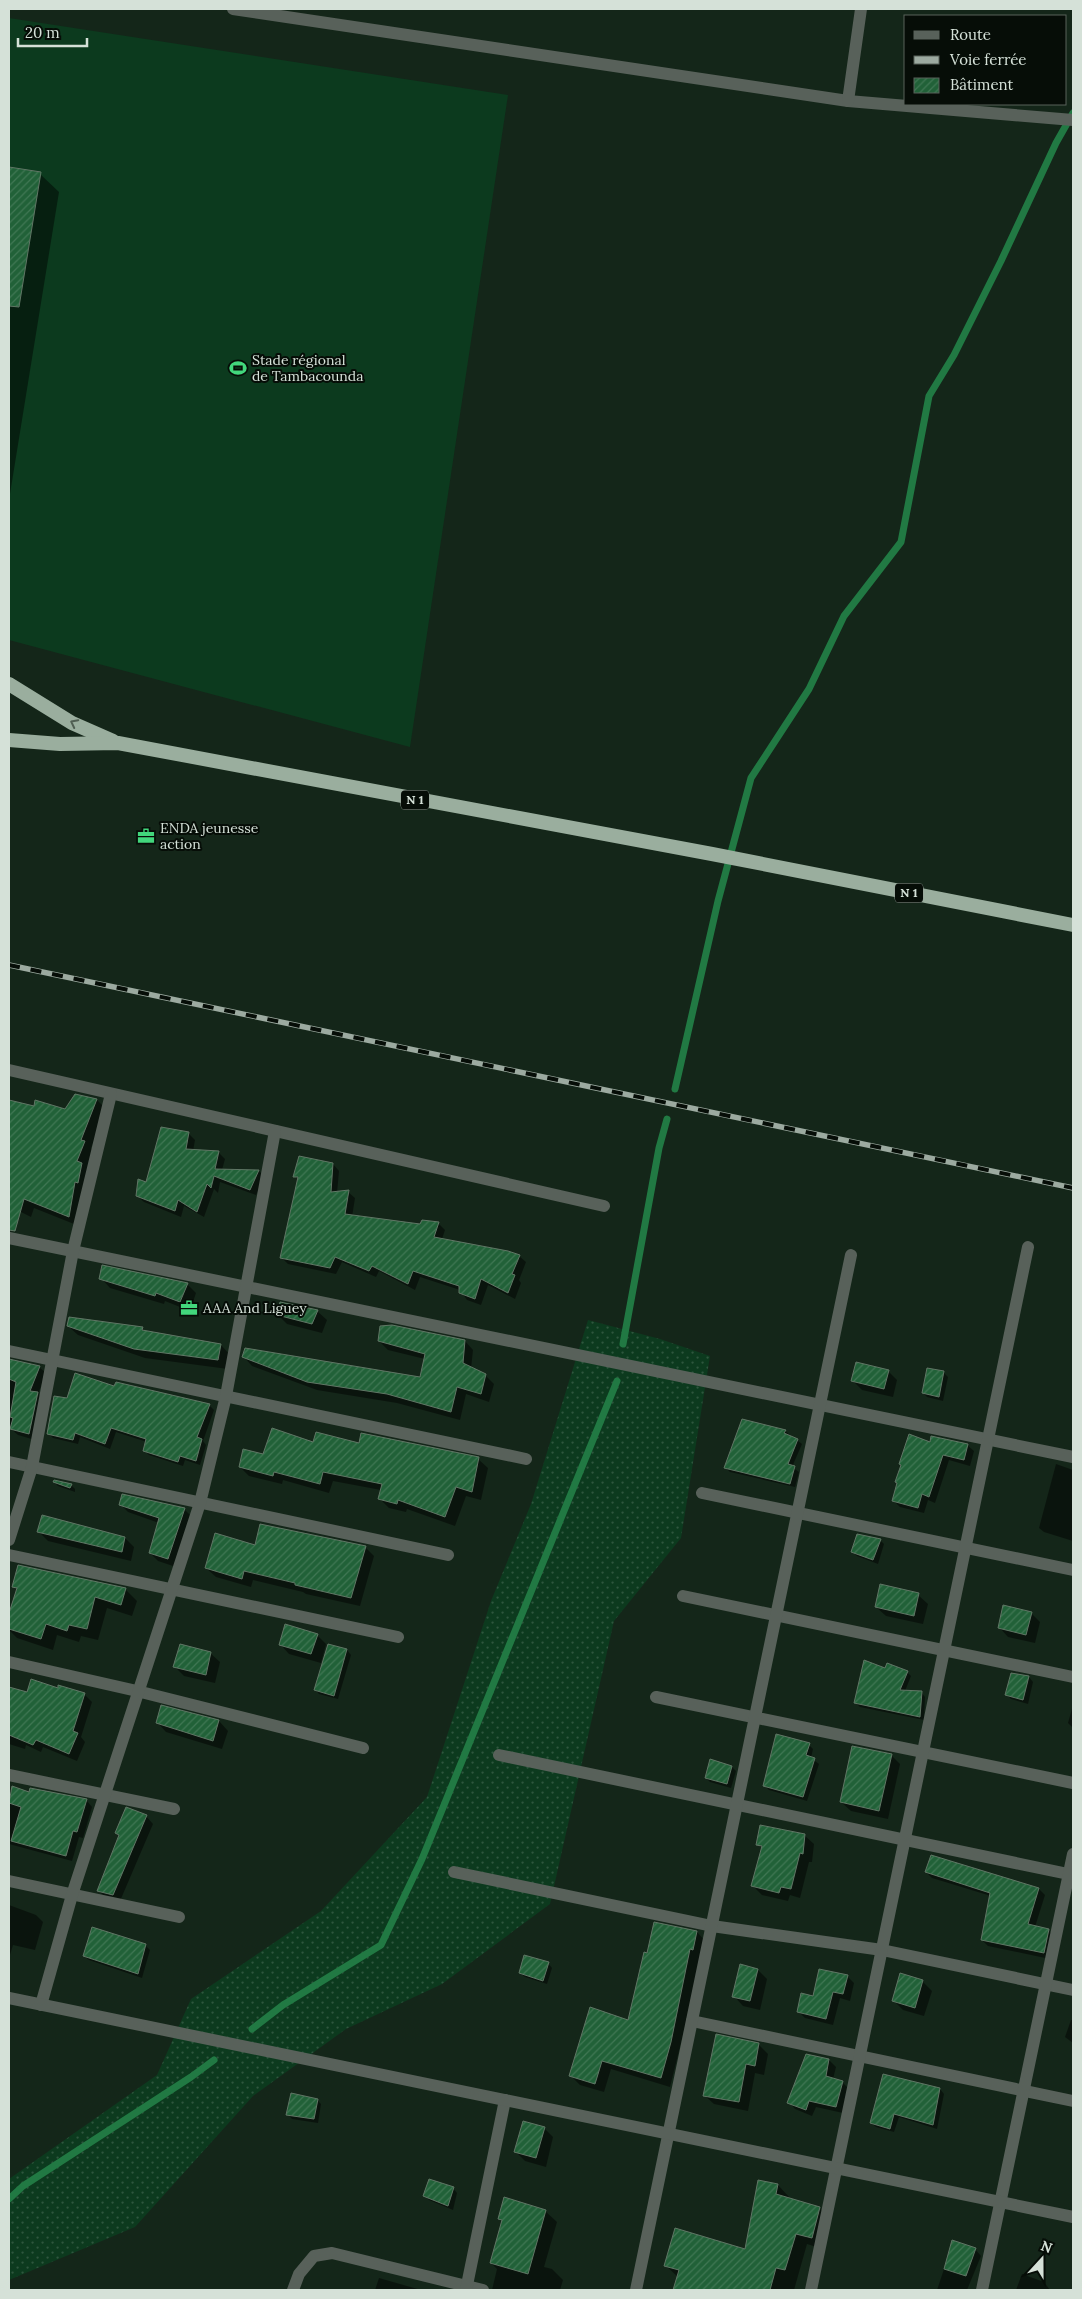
<svg xmlns="http://www.w3.org/2000/svg" width="1082" height="2299" viewBox="0 0 1082 2299" font-family="Lora,serif">
	<style>
		.grass { fill: url(#grass-dots) }
		.pitch { fill: #0c3a1e }
		.shadow { fill: #0007 }
		.lines { fill: none; stroke-linecap: round; stroke-linejoin: round }
		.stream { stroke: #217943; stroke-width: 7 }
		.building { fill: url(#building-hatch); stroke: #607665 }
		.minor { stroke: #58615a; stroke-width: 12 }
		.tertiary { stroke: #58615a; stroke-width: 12 }
		.trunk { stroke: #9aae9e; stroke-width: 14 }
		.rail-casing { stroke: #9caaa0; stroke-width: 5.5 }
		.rail { stroke: #060d07; stroke-width: 4; stroke-dasharray: 11; stroke-linecap: butt }
		.oneway { stroke: #505e52 }
		.labels { text-anchor: middle; stroke-width: 4; stroke-linejoin: round; paint-order: stroke }
		.shield { fill: #060d07; stroke: #97a199; stroke-width: 1 }
		.shield-label { font-size: 12px; font-weight: bold; fill: #d5e1d8 }
		.poi-label { font-size: 14px; fill: #d5e1d8; stroke: #060d07; text-anchor: start }
	</style>
	<defs>
		<pattern id="grass-dots" width="8" height="8" patternUnits="userSpaceOnUse" patternTransform="scale(1.25)"><rect width="8" height="8" fill="#0c3a1e"/><path d="M2 2h.1M6 6h.1" fill="none" stroke="#2e563e" stroke-width="1.8" stroke-linecap="round"/></pattern>
		<pattern id="building-hatch" width="6" height="6" patternUnits="userSpaceOnUse" patternTransform="scale(1.25)"><rect width="6" height="6" fill="#216138"/><path d="M-1 1l2-2M0 6l6-6M5 7l2-2" fill="none" stroke="#407754"/></pattern>
	</defs>
	<rect width="100%" height="100%" fill="#142619"/>
	<polygon class="grass" points="588,1320 660,1339 710,1356 681,1538 614,1621 550,1904 442,1984 346,2029 253,2096 135,2227 9,2280 9,2179 157,2075 191,1999 321,1911 427,1797 491,1601 531,1504"/>
	<polygon class="pitch" points="9,18 508,95 410,747 9,640"/>
	<g class="shadow">
		<polygon points="9,168 40,174 59,192 9,500"/>
		<polygon points="76,1095 97,1100 106,1109 91,1148 94,1152 79,1226 34,1208 31,1217 9,1206 9,1101 35,1107 66,1111"/>
		<polygon points="188,1133 195,1140 193,1151 218,1152 225,1159 222,1170 259,1171 265,1177 256,1195 220,1182 218,1193 214,1189 204,1217 184,1206 181,1217 144,1202 137,1196"/>
		<polygon points="333,1164 339,1171 337,1193 348,1192 355,1198 352,1217 421,1226 423,1222 439,1224 445,1230 442,1239 519,1256 526,1262 519,1280 521,1283 515,1299 488,1285 481,1305 467,1300 460,1290 420,1277 415,1290 379,1271 376,1277 342,1262 336,1274 288,1264 282,1258 299,1180 295,1176"/>
		<polygon points="101,1278 187,1284 196,1293 190,1311 165,1301 164,1304 110,1288"/>
		<polygon points="317,1311 327,1320 322,1333 287,1324 278,1315"/>
		<polygon points="68,1326 142,1328 146,1332 221,1345 230,1355 228,1369 145,1358 78,1335"/>
		<polygon points="379,1341 465,1341 473,1350 471,1369 485,1375 494,1384 489,1402 466,1394 460,1420 397,1403 317,1390 252,1366 244,1357 421,1379 425,1359 388,1350"/>
		<polygon points="9,1361 39,1367 46,1373 38,1394 44,1400 35,1440 18,1435 9,1427"/>
		<polygon points="888,1371 897,1380 893,1397 862,1390 853,1381"/>
		<polygon points="943,1372 948,1377 943,1401 927,1397 923,1393"/>
		<polygon points="115,1387 209,1405 214,1410 203,1441 206,1445 200,1465 185,1460 183,1466 149,1455 144,1450 147,1442 116,1432 110,1449 80,1437 78,1444 53,1438 48,1433 68,1400"/>
		<polygon points="785,1431 802,1444 792,1467 799,1472 795,1487 730,1472 725,1467"/>
		<polygon points="314,1443 360,1445 478,1459 488,1468 481,1500 466,1496 455,1526 407,1509 406,1512 389,1508 379,1498 381,1490 333,1481 329,1493 283,1480 282,1484 249,1476 240,1467 264,1455"/>
		<polygon points="931,1444 967,1445 974,1451 970,1466 949,1460 935,1503 928,1500 924,1513 900,1507 894,1501"/>
		<polygon points="1056,1464 1073,1470 1073,1541 1044,1532 1039,1528"/>
		<polygon points="54,1482 71,1485 75,1489 75,1492 58,1486"/>
		<polygon points="120,1504 184,1509 192,1517 176,1567 158,1561 150,1553 159,1523 128,1512"/>
		<polygon points="39,1532 125,1538 134,1547 131,1561 48,1541"/>
		<polygon points="880,1540 884,1544 878,1564 857,1556 852,1552"/>
		<polygon points="256,1546 365,1547 374,1556 360,1606 306,1594 303,1592 253,1580 251,1587 216,1577 206,1568"/>
		<polygon points="14,1586 125,1589 137,1601 132,1616 107,1608 98,1640 81,1636 79,1642 57,1635 53,1650 17,1638 9,1630 9,1617 17,1590"/>
		<polygon points="918,1595 928,1604 923,1624 886,1616 876,1607"/>
		<polygon points="1031,1613 1040,1622 1035,1643 1008,1637 999,1627"/>
		<polygon points="317,1635 326,1644 321,1663 289,1654 280,1644"/>
		<polygon points="347,1650 351,1655 338,1699 319,1694 315,1689"/>
		<polygon points="210,1653 220,1662 215,1683 184,1676 174,1666"/>
		<polygon points="886,1669 907,1672 911,1676 905,1691 921,1692 925,1697 924,1720 860,1707 856,1703"/>
		<polygon points="1012,1674 1029,1677 1033,1682 1028,1704 1011,1699 1007,1695"/>
		<polygon points="9,1688 28,1694 84,1694 92,1702 81,1737 85,1742 77,1761 43,1747 41,1752 26,1745 25,1749 9,1744"/>
		<polygon points="1073,1705 1073,1728 1068,1723"/>
		<polygon points="219,1721 228,1731 222,1749 166,1732 157,1722"/>
		<polygon points="809,1745 813,1749 811,1758 819,1764 807,1801 769,1790 764,1785"/>
		<polygon points="891,1755 900,1764 888,1819 851,1811 841,1802"/>
		<polygon points="732,1767 736,1771 731,1788 710,1782 706,1778"/>
		<polygon points="9,1791 86,1800 92,1807 83,1838 79,1837 72,1861 9,1844"/>
		<polygon points="146,1816 153,1824 120,1901 106,1898 99,1891 120,1837 116,1833"/>
		<polygon points="804,1835 814,1844 812,1862 809,1862 800,1898 790,1895 788,1901 762,1895 753,1886 763,1849 758,1844"/>
		<polygon points="926,1872 1039,1889 1045,1895 1035,1927 1048,1930 1054,1936 1050,1959 988,1946 982,1940 991,1896 932,1878"/>
		<polygon points="9,1905 36,1915 43,1922 35,1950 13,1945 9,1958"/>
		<polygon points="655,1924 697,1932 706,1942 670,2087 611,2069 604,2092 580,2085 571,2076 629,2021"/>
		<polygon points="145,1945 150,1950 142,1978 89,1960 84,1956"/>
		<polygon points="548,1963 552,1968 547,1984 525,1977 520,1973"/>
		<polygon points="741,1966 758,1970 767,1979 760,2010 743,2006 734,1996"/>
		<polygon points="847,1976 854,1983 850,2001 840,1998 833,2025 805,2018 798,2011"/>
		<polygon points="922,1981 932,1991 924,2016 903,2010 894,2001"/>
		<polygon points="1071,2020 1073,2020 1073,2043 1065,2037"/>
		<polygon points="759,2045 768,2054 764,2075 755,2073 748,2111 714,2104 704,2095"/>
		<polygon points="807,2056 829,2060 836,2067 833,2079 842,2082 849,2089 843,2113 816,2107 812,2116 795,2109 789,2102"/>
		<polygon points="884,2075 940,2089 944,2094 937,2129 899,2117 894,2132 876,2127 871,2123"/>
		<polygon points="317,2100 321,2104 318,2123 292,2119 288,2114"/>
		<polygon points="544,2128 553,2137 546,2167 525,2161 516,2152"/>
		<polygon points="778,2185 789,2197 789,2199 819,2208 831,2220 823,2249 807,2244 794,2290 674,2290 678,2277 665,2265 746,2251"/>
		<polygon points="453,2188 457,2193 453,2210 429,2200 425,2196"/>
		<polygon points="545,2211 557,2222 544,2267 552,2269 563,2280 560,2290 492,2290 497,2269 491,2263 502,2222 499,2219"/>
		<polygon points="953,2242 975,2249 981,2256 967,2290 937,2290"/>
		<polygon points="1022,2274 1044,2282 1050,2290 1016,2290"/>
		<polygon points="379,2278 421,2290 375,2290"/>
	</g>
	<g class="lines">
		<g class="stream">
			<polyline points="675,1089 718,901 751,778 809,689 844,616 901,542 929,396 954,355 1001,261 1056,143 1073,113"/>
			<polyline points="623,1344 659,1148 667,1119"/>
			<polyline points="252,2029 283,2005 381,1945 422,1859 617,1381"/>
			<polyline points="9,2199 23,2186 191,2077 214,2060"/>
		</g>
	</g>
	<g class="building">
		<polygon points="9,167 41,172 19,307 9,306"/>
		<polygon points="75,1094 97,1099 81,1140 85,1141 77,1161 82,1163 78,1183 75,1182 69,1217 24,1199 15,1231 9,1230 9,1100 34,1106 35,1100 65,1109"/>
		<polygon points="161,1127 189,1132 186,1149 219,1151 215,1169 259,1170 250,1190 214,1176 211,1188 207,1184 197,1212 178,1200 175,1211 136,1196 138,1179 146,1182"/>
		<polygon points="299,1156 333,1163 331,1192 349,1190 345,1214 420,1224 422,1220 439,1222 434,1237 508,1251 520,1255 512,1274 515,1275 508,1293 481,1279 475,1299 459,1293 459,1286 413,1271 408,1284 372,1266 369,1271 335,1257 330,1268 280,1258 298,1177 293,1177"/>
		<polygon points="102,1265 188,1283 180,1302 156,1293 155,1296 99,1279"/>
		<polygon points="280,1302 318,1310 312,1324 277,1315"/>
		<polygon points="69,1317 143,1327 142,1330 221,1344 218,1360 134,1349 67,1326"/>
		<polygon points="392,1325 465,1340 463,1363 486,1374 481,1394 457,1387 451,1412 387,1394 307,1382 242,1357 245,1348 420,1377 425,1354 378,1341 380,1326"/>
		<polygon points="9,1359 40,1366 30,1391 38,1392 29,1434 10,1429 13,1418 10,1417 16,1382 9,1379"/>
		<polygon points="856,1362 889,1370 884,1389 851,1381"/>
		<polygon points="927,1368 944,1371 939,1397 922,1393"/>
		<polygon points="75,1373 114,1386 116,1382 210,1404 197,1437 202,1439 196,1461 180,1456 178,1462 143,1451 146,1439 111,1428 105,1444 75,1433 73,1440 47,1434 54,1396 67,1398"/>
		<polygon points="742,1419 786,1430 784,1433 798,1439 788,1464 795,1466 790,1484 724,1468"/>
		<polygon points="272,1428 313,1442 316,1432 359,1443 361,1433 479,1457 472,1492 456,1487 445,1517 398,1500 397,1504 378,1499 382,1484 323,1472 320,1484 274,1472 273,1476 239,1467 243,1449 263,1454"/>
		<polygon points="909,1434 930,1442 931,1436 968,1444 964,1460 943,1455 929,1497 922,1494 918,1508 892,1501 897,1483 895,1482 901,1465 899,1464"/>
		<polygon points="54,1480 72,1484 70,1488 53,1482"/>
		<polygon points="122,1494 185,1508 168,1559 149,1553 159,1518 119,1505"/>
		<polygon points="42,1515 125,1537 122,1552 37,1532"/>
		<polygon points="260,1524 366,1546 351,1598 295,1585 295,1583 244,1571 242,1579 205,1568 215,1533 255,1545"/>
		<polygon points="857,1534 881,1539 873,1560 851,1552"/>
		<polygon points="18,1565 126,1588 121,1605 95,1597 87,1629 69,1625 67,1631 46,1624 41,1639 9,1629 9,1613 17,1588 12,1587"/>
		<polygon points="880,1584 919,1593 914,1616 875,1607"/>
		<polygon points="1003,1605 1032,1612 1026,1635 998,1628"/>
		<polygon points="285,1624 318,1634 311,1654 279,1645"/>
		<polygon points="180,1644 211,1652 206,1675 173,1667"/>
		<polygon points="328,1644 347,1649 334,1696 314,1690"/>
		<polygon points="864,1660 885,1668 887,1663 908,1671 900,1690 922,1691 920,1717 854,1703"/>
		<polygon points="1011,1673 1029,1676 1023,1700 1005,1695"/>
		<polygon points="31,1679 58,1688 58,1685 85,1693 73,1731 78,1733 69,1754 36,1740 33,1745 9,1735 9,1687 27,1692"/>
		<polygon points="161,1705 219,1720 213,1741 156,1723"/>
		<polygon points="776,1734 810,1743 806,1755 815,1758 803,1797 763,1786"/>
		<polygon points="852,1746 892,1754 879,1811 840,1802"/>
		<polygon points="710,1759 732,1766 727,1784 705,1778"/>
		<polygon points="12,1786 29,1792 30,1788 87,1799 77,1832 73,1831 66,1856 11,1841 21,1807 9,1803"/>
		<polygon points="126,1807 147,1815 113,1895 97,1891 119,1835 115,1833"/>
		<polygon points="760,1825 805,1834 803,1854 800,1853 791,1889 781,1887 779,1893 751,1886 762,1846 756,1845"/>
		<polygon points="931,1855 1039,1888 1028,1924 1049,1929 1044,1953 981,1940 990,1893 925,1872"/>
		<polygon points="654,1922 697,1931 693,1950 690,1949 671,2042 661,2078 602,2061 595,2084 569,2076 590,2007 628,2020 644,1952 647,1953"/>
		<polygon points="92,1927 146,1944 138,1974 83,1956"/>
		<polygon points="524,1955 549,1962 543,1981 519,1973"/>
		<polygon points="740,1964 758,1969 750,2001 732,1997"/>
		<polygon points="819,1969 848,1975 843,1994 833,1992 826,2019 797,2012 801,1993 813,1996"/>
		<polygon points="900,1973 923,1980 915,2008 892,2001"/>
		<polygon points="716,2034 759,2043 755,2066 746,2064 739,2102 703,2096"/>
		<polygon points="806,2054 829,2059 826,2076 843,2081 836,2107 809,2101 806,2110 787,2103"/>
		<polygon points="883,2074 940,2088 933,2125 894,2114 890,2129 870,2123"/>
		<polygon points="291,2093 318,2099 314,2119 286,2115"/>
		<polygon points="523,2121 545,2127 536,2158 514,2152"/>
		<polygon points="429,2179 454,2187 448,2206 423,2196"/>
		<polygon points="758,2180 778,2184 776,2194 820,2207 812,2238 796,2234 785,2270 776,2268 770,2290 673,2290 679,2270 664,2266 675,2228 745,2249"/>
		<polygon points="504,2197 546,2210 528,2274 490,2263 502,2220 498,2219"/>
		<polygon points="952,2240 976,2248 966,2276 944,2269"/>
	</g>
	<g class="lines">
		<g class="minor">
			<polyline points="233,9 848,101 1073,120"/>
			<polyline points="848,101 861,9"/>
			<polyline points="9,1070 604,1206"/>
			<polyline points="9,1238 1073,1457"/>
			<polyline points="9,1351 526,1459"/>
			<polyline points="9,1462 448,1555"/>
			<polyline points="702,1493 1073,1570"/>
			<polyline points="9,1540 32,1467 73,1251 111,1094"/>
			<polyline points="9,1555 398,1637"/>
			<polyline points="683,1596 1073,1677"/>
			<polyline points="9,1662 137,1691 363,1748"/>
			<polyline points="656,1697 1073,1783"/>
			<polyline points="499,1755 1073,1875"/>
			<polyline points="9,1775 174,1809"/>
			<polyline points="454,1872 712,1926 882,1950 1073,1990"/>
			<polyline points="9,1881 179,1917"/>
			<polyline points="41,2005 72,1895 200,1503 226,1396 275,1131"/>
			<polyline points="692,2021 1073,2101"/>
			<polyline points="293,2290 299,2274 314,2256 332,2253 483,2290"/>
			<polyline points="466,2290 505,2100"/>
			<polyline points="636,2290 851,1255"/>
			<polyline points="811,2290 1028,1247"/>
			<polyline points="982,2290 1073,1854"/>
		</g>
		<polyline class="tertiary" points="9,1998 1073,2217"/>
		<g class="trunk">
			<polyline points="9,684 72,723 113,741"/>
			<polyline points="9,740 60,744 118,743 712,854 1073,925"/>
		</g>
		<g class="rail-casing">
			<polyline id="rail" points="9,965 1073,1188"/>
		</g>
		<use href="#rail" class="rail"/>
	</g>
	<defs><path id="oneway-chevron" d="M-2-3.5L2.5 0L-2 3.5" fill="none" stroke-width="1.6" stroke-linecap="round" stroke-linejoin="round" transform="scale(1.25)"/></defs>
	<use class="oneway" href="#oneway-chevron" transform="translate(74 723) rotate(-153)"/>
	<defs>
		<g id="stadium-bare" transform="scale(1.35)"><path d="M0-5a6.5 5 0 1 0 0 10a6.5 5 0 1 0 0-10ZM-3.5-1.8h7v3.6h-7Z" fill="#42d77c" stroke="#060d07" stroke-width="2.5" paint-order="stroke"/></g>
		<g id="office-bare" transform="scale(1.35)"><path d="M-6-3h4V-5.5h4V-3h4V5H-6ZM-1-4.5V-3h2v-1.5ZM-6 0V1H6V0Z" fill="#42d77c" stroke="#060d07" stroke-width="2.5" paint-order="stroke"/></g>
	</defs>
	<g fill-rule="evenodd">
		<use href="#stadium-bare" x="238" y="368"/>
		<use href="#office-bare" x="146" y="836"/>
		<use href="#office-bare" x="189" y="1308"/>
	</g>
	<g class="labels">
		<g class="shield">
			<rect x="401" y="790.5" width="28" height="19" rx="4"/>
			<rect x="895" y="883.5" width="28" height="19" rx="4"/>
		</g>
		<g class="shield-label">
			<text x="415" y="804">N 1</text>
			<text x="909" y="897">N 1</text>
		</g>
		<g class="poi-label">
			<text x="252" y="365">Stade régional<tspan x="252" dy="16">de Tambacounda</tspan></text>
			<text x="160" y="833">ENDA jeunesse<tspan x="160" dy="16">action</tspan></text>
			<text x="203" y="1313">AAA And Liguey</text>
		</g>
	</g>
	<rect width="1082" height="2299" fill="none" stroke="#d5e1d8" stroke-width="20"/>
	<rect x="904" y="15" width="162" height="90" fill="#060d07" stroke="#59625b"/>
	<rect x="914" y="31" width="25" height="8" fill="#58615a" stroke="#59625b"/>
	<text x="950" y="40" font-size="15" fill="#d5e1d8">Route</text>
	<rect x="914" y="56" width="25" height="8" fill="#9caaa0" stroke="#59625b"/>
	<text x="950" y="65" font-size="15" fill="#d5e1d8">Voie ferrée</text>
	<rect x="914" y="78" width="25" height="15" fill="url(#building-hatch)" stroke="#59625b"/>
	<text x="950" y="90" font-size="15" fill="#d5e1d8">Bâtiment</text>
	<g transform="translate(1042 2259) rotate(21)" stroke="#060d07" stroke-width="4" paint-order="stroke">
	<path d="M0-4L9 19L0 12L-9 19Z" fill="#d5e1d8"/>
	<text y="-8" font-size="14" font-weight="bold" text-anchor="middle" fill="#d5e1d8">N</text>
	</g>
	<path d="M18 38v8h69v-8" fill="none" stroke="#d5e1d8" stroke-width="2.5"/>
	<text x="25" y="38" font-size="15" fill="#d5e1d8" stroke="#060d07" stroke-width="4" paint-order="stroke">20 m</text>
</svg>
